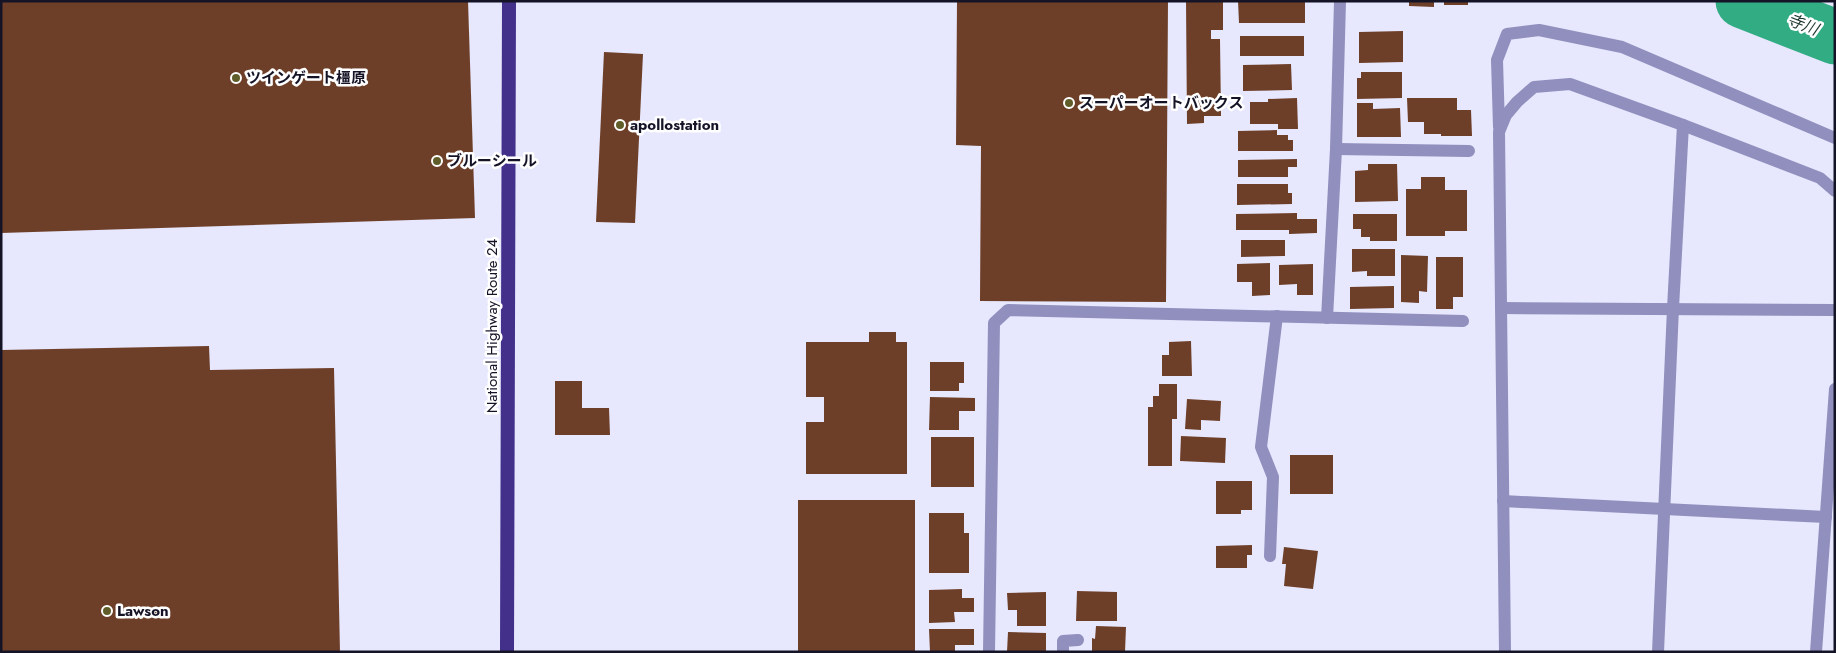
<svg xmlns="http://www.w3.org/2000/svg" width="1836" height="653" viewBox="0 0 1836 653" font-family="Jost,'Noto Sans JP',sans-serif">
	<style>
		.lines { fill: none; stroke-linecap: round; stroke-linejoin: round }
		.river { stroke: #32ac83; stroke-width: 55 }
		.building { fill: #6e3f28 }
		.service { stroke: #908fbe; stroke-width: 12 }
		.minor { stroke: #908fbe; stroke-width: 12 }
		.trunk { stroke: #42308a; stroke-width: 14 }
		.poi-dot { fill: #605d2a; stroke: #fff; stroke-width: 2 }
		.labels { text-anchor: middle; stroke-width: 5; stroke-linejoin: round; paint-order: stroke }
		.poi-label { font-size: 15px; font-weight: bold; fill: #151427; stroke: #fff; text-anchor: start }
		.street-label { font-size: 15px; fill: #151427; stroke: #fff }
		.water-label { font-size: 16px; font-style: italic; fill: #1e372d; stroke: #fff }
	</style>
	<rect width="100%" height="100%" fill="#e7e7fd"/>
	<g class="lines">
		<polyline class="river" points="1743,1 1835,37"/>
	</g>
	<g class="building">
		<polygon points="1,1 468,1 475,218 1,233"/>
		<polygon points="957,1 1168,1 1166,302 980,301 981,146 956,145"/>
		<polygon points="1186,1 1223,1 1223,30 1211,30 1211,39 1220,39 1221,116 1204,116 1204,123 1187,124"/>
		<polygon points="1238,1 1305,1 1305,23 1239,23"/>
		<polygon points="1409,1 1434,1 1434,7 1409,6"/>
		<rect x="1444" y="1" width="24" height="4"/>
		<polygon points="1403,31 1403,62 1359,63 1359,32"/>
		<rect x="1240" y="36" width="64" height="20"/>
		<polygon points="604,52 643,54 635,223 596,222"/>
		<polygon points="1291,64 1292,90 1243,91 1243,65"/>
		<polygon points="1361,72 1402,72 1402,98 1357,99 1357,78 1361,78"/>
		<polygon points="1297,98 1298,129 1278,129 1278,124 1250,124 1250,102 1268,102 1268,99"/>
		<polygon points="1407,98 1457,98 1457,110 1471,110 1472,136 1441,136 1441,134 1424,134 1424,122 1408,122"/>
		<polygon points="1357,103 1373,103 1373,109 1400,108 1401,137 1357,137"/>
		<polygon points="1277,130 1277,135 1288,135 1288,140 1293,140 1293,151 1238,151 1238,131"/>
		<polygon points="1297,159 1297,167 1288,167 1288,177 1238,177 1238,160"/>
		<polygon points="1368,164 1397,164 1398,201 1355,202 1355,171 1368,170"/>
		<polygon points="1421,177 1445,177 1445,190 1467,190 1467,231 1445,231 1445,236 1406,236 1406,189 1421,189"/>
		<polygon points="1237,184 1288,184 1288,193 1292,193 1292,204 1237,205"/>
		<polygon points="1297,213 1297,219 1317,219 1317,233 1289,234 1289,230 1236,230 1236,214"/>
		<polygon points="1353,214 1397,214 1397,241 1370,241 1370,237 1361,237 1361,229 1353,229"/>
		<polygon points="1241,240 1285,240 1285,256 1241,257"/>
		<polygon points="1352,249 1395,249 1395,276 1367,276 1367,271 1352,272"/>
		<polygon points="1401,255 1428,256 1427,292 1419,291 1419,303 1401,302"/>
		<polygon points="1436,257 1463,257 1463,297 1453,297 1453,309 1436,309"/>
		<polygon points="1270,263 1270,295 1252,296 1252,282 1237,282 1237,264"/>
		<polygon points="1313,264 1313,295 1297,295 1297,284 1279,285 1279,265"/>
		<polygon points="1394,286 1394,308 1350,309 1350,287"/>
		<polygon points="869,332 896,332 896,342 907,342 907,474 806,474 806,422 824,422 824,397 806,397 806,342 869,342"/>
		<polygon points="1191,341 1192,376 1162,376 1162,355 1169,355 1169,342"/>
		<polygon points="209,346 210,370 334,368 340,652 1,652 1,350"/>
		<polygon points="930,362 964,362 964,383 959,383 959,391 930,391"/>
		<polygon points="555,381 582,381 582,408 609,408 610,435 555,435"/>
		<polygon points="1159,384 1177,384 1177,419 1172,419 1172,466 1148,466 1148,407 1153,407 1153,396 1159,396"/>
		<polygon points="930,397 975,398 975,411 959,411 959,430 929,430"/>
		<polygon points="1187,399 1221,401 1220,421 1201,420 1201,430 1185,429"/>
		<polygon points="1181,436 1226,438 1225,463 1180,461"/>
		<rect x="931" y="437" width="43" height="50"/>
		<rect x="1290" y="455" width="43" height="39"/>
		<polygon points="1216,481 1252,481 1252,510 1241,510 1241,514 1216,514"/>
		<rect x="798" y="500" width="117" height="152"/>
		<polygon points="929,513 964,513 964,533 969,533 969,573 929,573"/>
		<polygon points="1252,545 1252,555 1247,555 1247,568 1216,568 1216,546"/>
		<polygon points="1284,547 1318,551 1313,589 1284,586 1286,564 1282,564"/>
		<polygon points="962,589 962,598 974,598 974,612 954,612 955,622 929,623 929,590"/>
		<polygon points="1077,591 1117,592 1117,621 1076,621"/>
		<polygon points="1046,592 1046,626 1017,626 1017,610 1008,610 1007,593"/>
		<polygon points="1096,626 1126,627 1125,652 1092,652 1092,638 1095,639"/>
		<polygon points="929,629 974,629 974,645 955,645 955,652 930,652"/>
		<polygon points="1008,632 1046,633 1046,652 1007,652"/>
	</g>
	<g class="lines">
		<g class="service">
			<polyline points="1499,127 1497,60 1507,34 1539,30 1622,47 1835,138"/>
			<polyline points="1501,308 1835,310"/>
			<polyline points="1503,501 1826,517"/>
			<polyline points="1505,652 1499,132 1506,115 1517,102 1534,87 1570,84 1683,125 1820,178 1835,191"/>
			<polyline points="1658,652 1673,308 1683,125"/>
			<polyline points="1816,652 1835,389"/>
		</g>
		<g class="minor">
			<polyline points="1336,149 1469,151"/>
			<polyline points="1327,318 1336,149 1340,1"/>
			<polyline points="1270,556 1273,477 1261,447 1277,316"/>
			<polyline points="989,652 994,323 1008,310 1463,321"/>
			<polyline points="1063,652 1063,641 1078,640"/>
		</g>
		<polyline class="trunk" points="507,652 509,1"/>
	</g>
	<g class="poi-dot">
		<circle cx="236" cy="78" r="5"/>
		<circle cx="1069" cy="103" r="5"/>
		<circle cx="620" cy="125" r="5"/>
		<circle cx="437" cy="161" r="5"/>
		<circle cx="107" cy="611" r="5"/>
	</g>
	<g class="labels">
		<g class="poi-label">
			<text x="246" y="83">ツインゲート橿原</text>
			<text x="1079" y="108">スーパーオートバックス</text>
			<text x="630" y="130">apollostation</text>
			<text x="447" y="166">ブルーシール</text>
			<text x="117" y="616">Lawson</text>
		</g>
		<g class="street-label">
			<text transform="translate(492 326) rotate(-90)" y="5">National Highway Route 24</text>
		</g>
		<g class="water-label">
			<text transform="translate(1803 24) rotate(21)" y="6">寺川</text>
		</g>
	</g>
	<rect width="1836" height="653" fill="none" stroke="#151427" stroke-width="5"/>
</svg>
